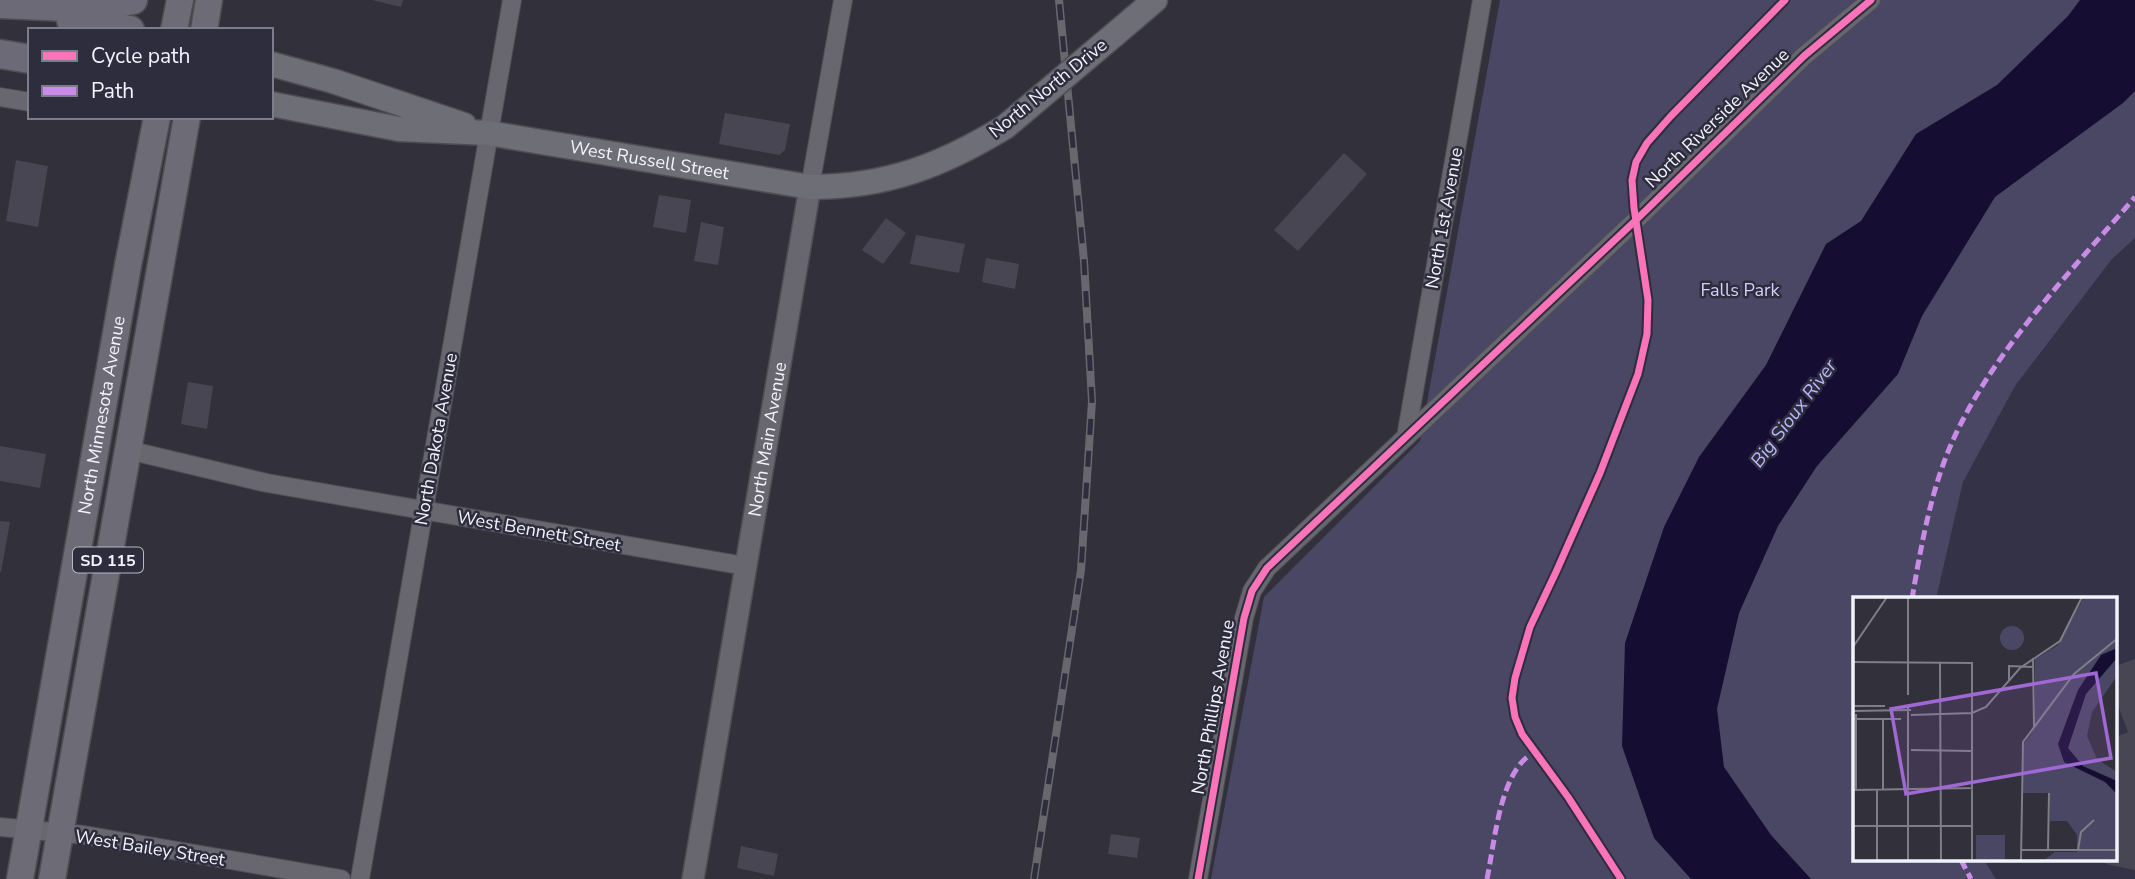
<svg xmlns="http://www.w3.org/2000/svg" width="2135" height="879" viewBox="0 0 2135 879" font-family="'Nunito Sans',sans-serif">
	<style>
		.built { fill: #343246 }
		.green { fill: #4a4764 }
		.water { fill: #160e32 }
		.building { fill: #484652 }
		.lines { fill: none; stroke-linecap: round; stroke-linejoin: round }
		.minor-casing { stroke: #4e4d55; stroke-width: 20 }
		.tertiary-casing { stroke: #4e4d55; stroke-width: 24 }
		.secondary-casing { stroke: #4e4d55; stroke-width: 27 }
		.primary-casing { stroke: #4e4d55; stroke-width: 29 }
		.trunk-casing { stroke: #4e4d55; stroke-width: 31 }
		.minor { stroke: #68666e; stroke-width: 18 }
		.tertiary { stroke: #68666e; stroke-width: 21 }
		.secondary { stroke: #6e6e77; stroke-width: 24 }
		.primary { stroke: #6c6b76; stroke-width: 26 }
		.trunk { stroke: #6b6a76; stroke-width: 28 }
		.rail-casing { stroke: #68676e; stroke-width: 8 }
		.rail { stroke: #2e2d3d; stroke-width: 5; stroke-dasharray: 16; stroke-linecap: butt }
		.secondary-bridge-casing { stroke: #4e4d55; stroke-width: 27; stroke-linecap: butt }
		.secondary-bridge { stroke: #6e6e77; stroke-width: 24 }
		.quiet { stroke: #ca8be6; stroke-width: 5; stroke-dasharray: 10 5; stroke-linecap: butt }
		.cycleway-casing { stroke: #2e2d3d; stroke-width: 11 }
		.cycleway { stroke: #fb73b8; stroke-width: 7 }
		.labels { text-anchor: middle; stroke-width: 5; stroke-linejoin: round; paint-order: stroke }
		.shield { fill: #2e2d3d; stroke: #b8b8c3; stroke-width: 2 }
		.shield-label { font-size: 16px; font-weight: bold; fill: #f3f3fd }
		.street-label { font-size: 18px; fill: #f3f3fd; stroke: #2e2d3d }
		.park-label { font-size: 18px; fill: #d2cffb; stroke: #2e2d3d }
		.water-label { font-size: 19px; font-style: italic; fill: #bbb5fe; stroke: #2e2d3d }
		.inset-road { fill: none; stroke: #7f7e88; stroke-width: 2 }
		.view { fill: #9f68d2; fill-opacity: 0.15; stroke: #9f68d2; stroke-width: 3.5 }
		.inset-edge { fill: none; stroke: #f3f3fd; stroke-width: 3.5 }
	</style>
	<rect width="100%" height="100%" fill="#32303a"/>
	<polygon class="built" points="2135,238 2135,879 1996,879 1984,860 2116,860 2116,599 1936,599 1963,482 2015,386 2112,259"/>
	<polygon class="green" points="1500,0 2135,0 2135,238 2112,259 2015,386 1963,482 1936,599 1855,599 1855,860 1984,860 1996,879 1211,879 1264,597 1420,441"/>
	<polygon class="water" points="2080,0 2135,0 2135,91 2123,103 1995,197 1922,316 1898,374 1817,466 1778,526 1739,613 1717,709 1724,767 1771,835 1811,879 1691,879 1654,838 1622,746 1625,643 1664,527 1699,457 1766,365 1826,244 1861,221 1916,134 1997,85 2068,16"/>
	<g class="building">
		<polygon points="372,0 403,0 401,7"/>
		<polygon points="725,113 790,124 785,150 779,155 719,144"/>
		<polygon points="1344,153 1367,174 1298,251 1274,230"/>
		<polygon points="16,160 48,166 38,227 6,221"/>
		<polygon points="659,195 691,200 686,233 653,227"/>
		<polygon points="886,218 906,233 883,264 862,250"/>
		<polygon points="701,222 724,227 718,265 694,261"/>
		<polygon points="916,235 965,244 959,273 910,264"/>
		<polygon points="986,258 1019,264 1015,289 982,282"/>
		<polygon points="188,382 213,386 207,429 181,424"/>
		<polygon points="0,446 46,454 40,488 0,481"/>
		<polygon points="0,521 10,522 1,572 0,572"/>
		<polygon points="2135,659 2135,870 2106,864 2104,860 2116,860 2116,737 2128,732 2116,700 2116,666"/>
		<polygon points="1111,834 1140,838 1137,858 1108,854"/>
		<polygon points="741,846 778,854 774,876 737,868"/>
	</g>
	<g class="lines">
		<g class="minor-casing">
			<g id="minor">
				<polyline points="0,97 30,102"/>
				<polyline points="810,187 843,0"/>
				<polyline points="1406,437 1482,0"/>
				<polyline points="128,450 267,483 745,566"/>
				<polyline points="0,827 84,835 341,879"/>
				<polyline points="360,879 512,0"/>
				<polyline points="1198,879 1244,618 1252,591 1267,568 1635,221 1804,56 1871,0"/>
			</g>
		</g>
		<g class="tertiary-casing">
			<g id="tertiary">
				<path id="s1" d="M693,879l117,-692"/>
			</g>
		</g>
		<g class="secondary-casing">
			<g id="secondary">
				<polyline points="1134,18 1155,0"/>
				<polyline points="271,64 333,81 464,125"/>
				<path id="s2" d="M271,104l128,25 89,4 322,54c76,0 131,-21 195,-60"/>
			</g>
		</g>
		<g class="primary-casing">
			<g id="primary">
				<polyline points="174,30 180,0"/>
				<polyline points="204,30 209,0"/>
				<path id="s3" d="M20,879l108,-614 29,-148"/>
				<polyline points="52,879 187,117"/>
			</g>
		</g>
		<g class="trunk-casing">
			<g id="trunk">
				<polyline points="0,4 90,8 133,0"/>
				<polyline points="71,20 130,30"/>
				<polyline points="0,54 30,59"/>
			</g>
		</g>
		<use href="#minor" class="minor"/>
		<use href="#tertiary" class="tertiary"/>
		<use href="#secondary" class="secondary"/>
		<use href="#primary" class="primary"/>
		<use href="#trunk" class="trunk"/>
		<g class="rail-casing">
			<polyline id="rail" points="1034,879 1081,570 1092,401 1084,261 1059,0"/>
		</g>
		<use href="#rail" class="rail"/>
		<g class="secondary-bridge-casing">
			<polyline id="secondary-bridge" points="1005,127 1134,18"/>
		</g>
		<use href="#secondary-bridge" class="secondary-bridge"/>
		<g class="quiet">
			<path d="M1912,599c9,-53 19,-110 41,-159 42,-92 117,-167 182,-243"/>
			<polyline points="1961,860 1971,879"/>
			<path d="M1487,879c7,-34 11,-84 31,-112 4,-6 10,-11 16,-15"/>
		</g>
		<g class="cycleway-casing">
			<g id="cycleway">
				<polyline points="1198,879 1244,618 1252,591 1267,568 1635,221 1804,56 1871,0"/>
				<polyline points="1621,879 1568,797 1522,734 1515,717 1512,698 1515,678 1530,627 1556,572 1600,473 1638,374 1647,334 1648,300 1634,208 1632,180 1636,162 1647,143 1670,117 1785,0"/>
			</g>
		</g>
		<use href="#cycleway" class="cycleway"/>
	</g>
	<g class="labels">
		<rect class="shield" x="73" y="547.5" width="70" height="25" rx="5"/>
		<g class="shield-label">
			<text x="108" y="566">SD 115</text>
		</g>
		<g class="street-label">
			<text transform="translate(1048 88) rotate(-39)" y="6">North North Drive</text>
			<text transform="translate(1717 118) rotate(-44)" y="6">North Riverside Avenue</text>
			<text dy="6" stroke="none"><textPath href="#s2" startOffset="383">West Russell Street</textPath></text>
			<text transform="translate(1444 218) rotate(-80)" y="6">North 1st Avenue</text>
			<text dy="6" stroke="none"><textPath href="#s3" startOffset="471">North Minnesota Avenue</textPath></text>
			<text transform="translate(436 439) rotate(-80)" y="6">North Dakota Avenue</text>
			<text dy="6" stroke="none"><textPath href="#s1" startOffset="446">North Main Avenue</textPath></text>
			<text transform="translate(539 531) rotate(10)" y="6">West Bennett Street</text>
			<text transform="translate(1213 707) rotate(-80)" y="6">North Phillips Avenue</text>
			<text transform="translate(150 848) rotate(9)" y="6">West Bailey Street</text>
		</g>
		<g class="park-label">
			<text x="1740" y="296">Falls Park</text>
		</g>
		<g class="water-label">
			<text transform="translate(1793 413) rotate(-53)" y="7">Big Sioux River</text>
		</g>
	</g>
	<g transform="translate(1853 597)">
		<rect width="264" height="264" fill="#32303a"/>
		<path d="M231,0h33v79l-25,36 -5,24 10,23 20,13v89h-74l12,-9h22v-17l-10,-14h-17v-28h-28l1,-48 12,-17v-69l23,-14zM147 41a12 12 0 1 1 24 0a12 12 0 1 1-24 0ZM123,238h29v26h-29z" fill="#4a4764"/>
		<path d="M264,51v10l-31,36 -18,54 15,18 34,15v13l-12,-12 -41,-20 -6,-18 20,-54 23,-35z" fill="#160e32"/>
		<path class="inset-road" d="M55,0v98M0,50l34,-50M180,61l1,69M0,65l119,1v198M87,66l1,198M156,83v-14l25,1M0,109h32M0,114l58,-1M58,118l61,-2 14,-6 34,-39 40,-27 22,-44M0,122h48M30,122v70M58,153l61,1M24,192v72M0,193l120,-2M3,193v-76M0,229h120M168,253h97M195,253l1,-57M225,253l3,-18 13,-12M55,264v-156M168,264l2,-119 51,-68 44,-36"/>
		<path class="view" d="M243,76l15,85 -205,36 -15,-85z"/>
		<rect width="264" height="264" class="inset-edge"/>
	</g>
	<rect x="28" y="28" width="245" height="91" fill="#2e2d3d" stroke="#7d7c8a" stroke-width="2"/>
	<rect x="42" y="51" width="35" height="10" fill="#fb73b8" stroke="#7d7c8a" stroke-width="2"/>
	<text x="91" y="63" font-size="21" fill="#f3f3fd">Cycle path</text>
	<rect x="42" y="86" width="35" height="10" fill="#ca8be6" stroke="#7d7c8a" stroke-width="2"/>
	<text x="91" y="98" font-size="21" fill="#f3f3fd">Path</text>
</svg>
